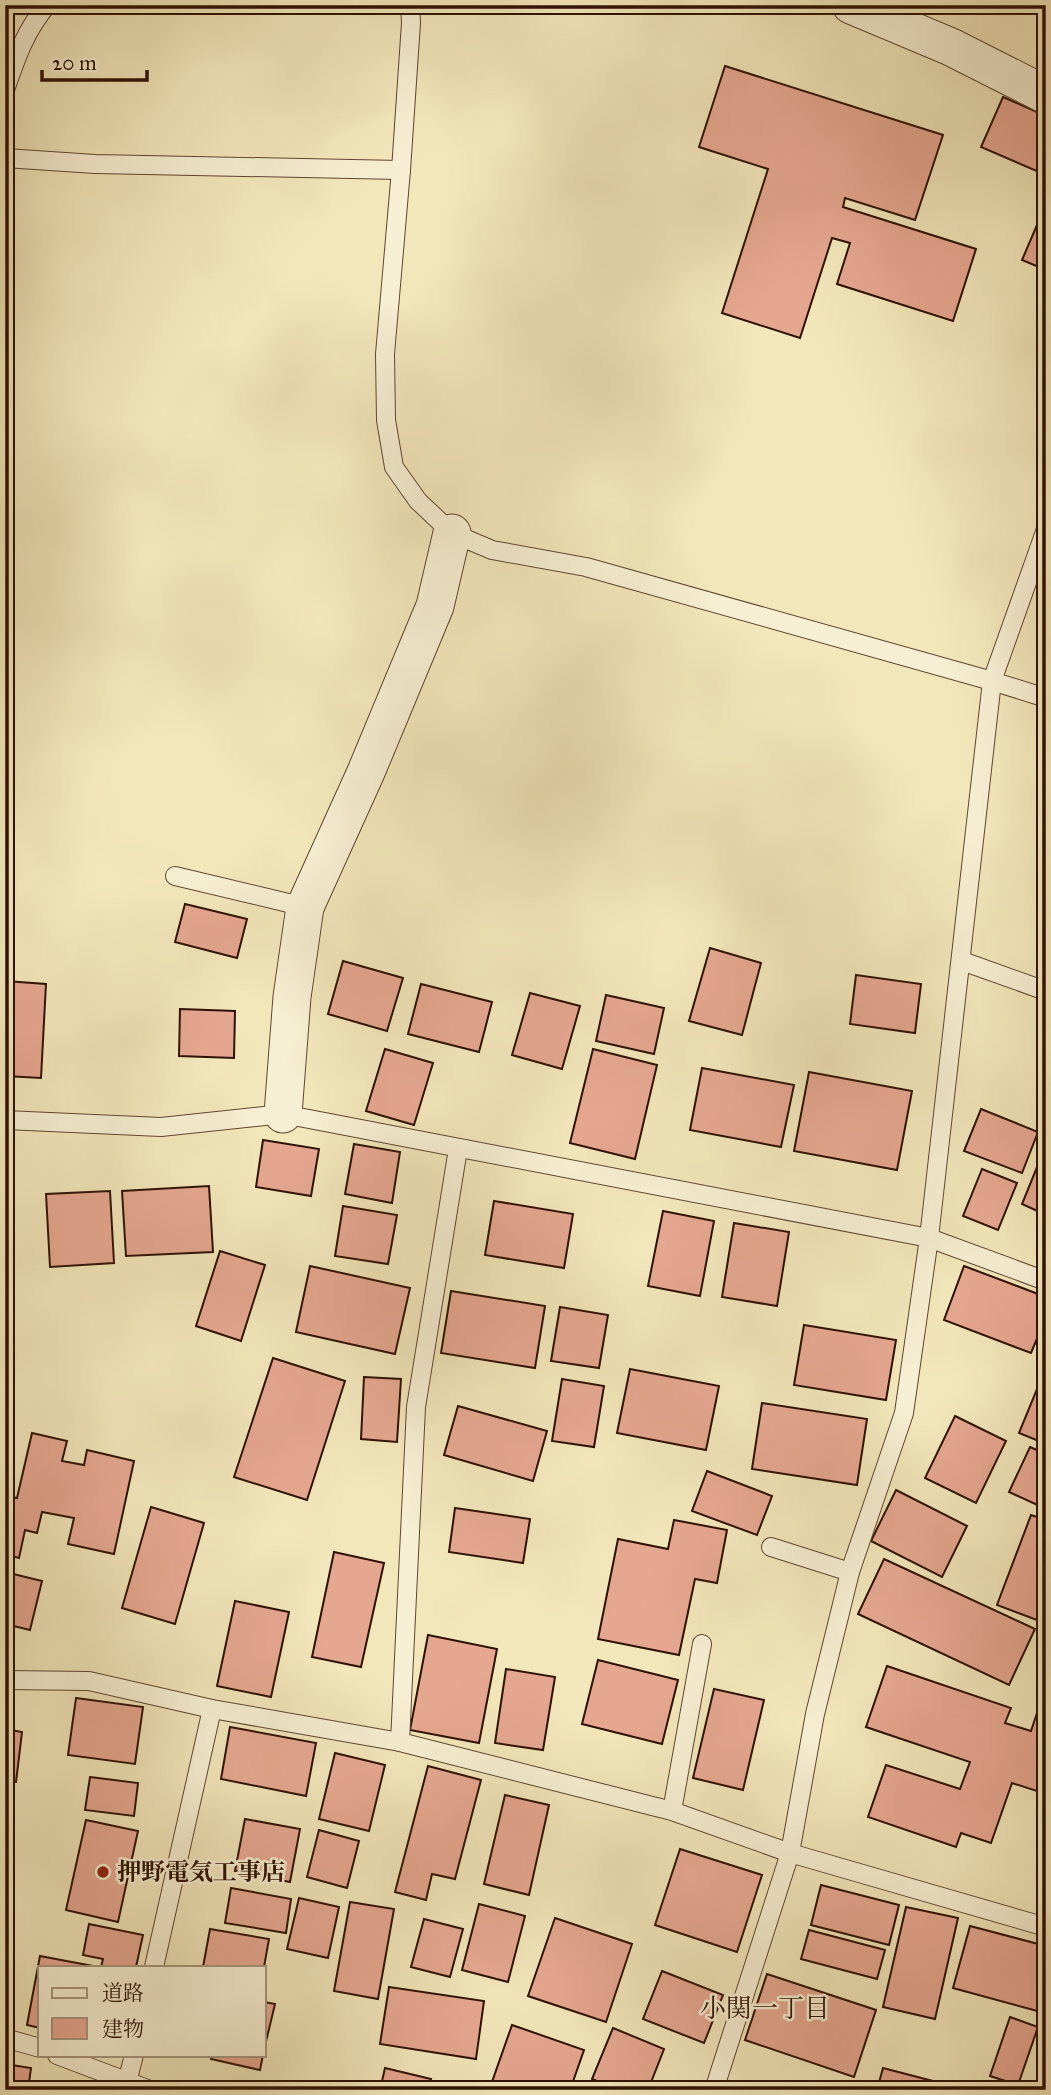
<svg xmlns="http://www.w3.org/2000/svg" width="1051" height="2095" viewBox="0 0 1051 2095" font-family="'IM FELL Great Primer','Noto Serif JP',serif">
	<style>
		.building { fill: #e6a791; stroke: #2d1102; stroke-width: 2 }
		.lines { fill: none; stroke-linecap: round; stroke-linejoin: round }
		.service-casing { stroke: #5e4630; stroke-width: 20 }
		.minor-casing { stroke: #5e4630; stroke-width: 39 }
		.service { stroke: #f7efd3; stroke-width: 18 }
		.minor { stroke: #f7efd3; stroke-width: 37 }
		.poi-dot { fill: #8f2418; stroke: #f7efd3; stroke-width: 2.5 }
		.labels { text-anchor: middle; stroke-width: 5; stroke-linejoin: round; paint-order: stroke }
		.poi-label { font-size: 24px; font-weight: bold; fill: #2d1102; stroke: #f7efd3; text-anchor: start }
		.neighbourhood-label { font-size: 26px; fill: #2d1102; stroke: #f7efd3 }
	</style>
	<rect width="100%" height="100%" fill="#f2e7bb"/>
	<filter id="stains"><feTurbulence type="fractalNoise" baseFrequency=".00286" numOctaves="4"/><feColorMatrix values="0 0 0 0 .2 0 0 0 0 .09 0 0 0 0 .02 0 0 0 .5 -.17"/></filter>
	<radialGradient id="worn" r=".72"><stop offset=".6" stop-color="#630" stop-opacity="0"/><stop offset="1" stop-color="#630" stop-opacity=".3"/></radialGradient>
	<g class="building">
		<polygon points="725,66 943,135 915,220 845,198 843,207 976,249 953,321 837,284 850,243 832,238 800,338 722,313 768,169 699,147"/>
		<polygon points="1003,97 1046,116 1046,175 981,147"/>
		<polygon points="1046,204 1046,270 1022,260"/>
		<polygon points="185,904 247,919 237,958 175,942"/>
		<polygon points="710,948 761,963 742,1035 689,1021"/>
		<polygon points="343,961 403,978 387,1031 328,1014"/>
		<polygon points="856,975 921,984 915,1033 850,1024"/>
		<polygon points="5,981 46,984 41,1078 5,1076"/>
		<polygon points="421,984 492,1002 479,1052 408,1034"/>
		<polygon points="530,993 580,1006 562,1069 512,1055"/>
		<polygon points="606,995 664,1008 654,1054 596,1041"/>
		<polygon points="180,1009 235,1011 234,1058 179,1056"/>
		<polygon points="385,1049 433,1063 414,1125 366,1111"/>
		<polygon points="593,1049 657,1065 635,1159 570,1143"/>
		<polygon points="702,1068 794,1085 781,1147 690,1130"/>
		<polygon points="809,1072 912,1091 897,1170 794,1151"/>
		<polygon points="981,1109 1038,1132 1022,1173 964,1151"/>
		<polygon points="263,1140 319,1149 311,1196 256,1187"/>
		<polygon points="354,1144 400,1152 392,1203 345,1194"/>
		<polygon points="1046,1145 1046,1215 1022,1204"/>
		<polygon points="982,1169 1017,1183 998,1230 963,1216"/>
		<polygon points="209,1186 213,1252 126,1256 122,1191"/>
		<polygon points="110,1191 114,1263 50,1267 46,1194"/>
		<polygon points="494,1201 573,1214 564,1268 485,1255"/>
		<polygon points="343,1206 397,1215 388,1264 335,1256"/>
		<polygon points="663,1211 714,1221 700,1296 648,1286"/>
		<polygon points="734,1223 789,1232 777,1306 722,1297"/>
		<polygon points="220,1251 265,1265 241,1341 196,1326"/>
		<polygon points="310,1266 410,1288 395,1354 296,1332"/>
		<polygon points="964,1266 1046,1297 1046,1317 1031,1353 944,1320"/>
		<polygon points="451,1291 545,1306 535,1368 441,1353"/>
		<polygon points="560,1307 608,1315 599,1368 551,1361"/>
		<polygon points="804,1325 896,1340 886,1400 794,1385"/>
		<polygon points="273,1358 345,1381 307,1500 234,1477"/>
		<polygon points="1046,1362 1046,1380 1040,1378"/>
		<polygon points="630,1369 719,1386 706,1450 617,1433"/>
		<polygon points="364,1377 401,1379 397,1442 361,1439"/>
		<polygon points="562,1379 604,1386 594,1447 552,1441"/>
		<polygon points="1037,1389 1046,1393 1046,1444 1019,1433"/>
		<polygon points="762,1403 867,1419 857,1485 752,1469"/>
		<polygon points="458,1406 547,1431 533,1481 444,1455"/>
		<polygon points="955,1416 1006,1441 976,1503 925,1478"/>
		<polygon points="32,1433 67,1441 62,1461 84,1465 87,1450 134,1461 114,1554 68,1544 74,1518 42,1512 37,1533 25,1530 19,1558 5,1554 5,1496 17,1498"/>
		<polygon points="1030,1447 1046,1454 1046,1509 1009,1492"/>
		<polygon points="707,1471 772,1496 757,1535 692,1511"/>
		<polygon points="896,1490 967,1526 942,1577 871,1541"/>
		<polygon points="151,1507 204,1523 175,1624 122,1608"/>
		<polygon points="455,1508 530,1519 523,1563 449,1552"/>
		<polygon points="1031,1515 1046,1520 1045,1623 997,1605"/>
		<polygon points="674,1520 727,1530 717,1583 695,1579 679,1655 598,1639 618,1539 668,1549"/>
		<polygon points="334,1552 384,1563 361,1667 312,1657"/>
		<polygon points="884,1559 1035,1629 1009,1685 858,1614"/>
		<polygon points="5,1572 42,1581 30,1630 5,1624"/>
		<polygon points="235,1601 289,1612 271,1697 217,1686"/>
		<polygon points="428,1635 497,1649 479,1743 410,1730"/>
		<polygon points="598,1660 678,1680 662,1744 582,1724"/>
		<polygon points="887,1666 1011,1708 1005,1723 1031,1731 1040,1704 1046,1706 1046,1794 1012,1783 991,1843 961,1833 956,1847 868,1817 886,1765 960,1789 970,1762 866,1727"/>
		<polygon points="506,1669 555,1677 543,1750 495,1743"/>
		<polygon points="714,1689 764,1700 743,1790 693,1778"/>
		<polygon points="76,1698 143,1707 135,1764 68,1755"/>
		<polygon points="230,1727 316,1743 306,1796 221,1779"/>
		<polygon points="5,1729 22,1732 16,1782 5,1781"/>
		<polygon points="335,1753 385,1765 369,1831 319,1819"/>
		<polygon points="428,1766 481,1780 455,1879 432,1874 426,1900 395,1892"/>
		<polygon points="90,1777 138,1783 134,1816 85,1810"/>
		<polygon points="505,1795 549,1805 529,1895 484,1884"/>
		<polygon points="245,1819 300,1829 290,1882 235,1871"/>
		<polygon points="86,1820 138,1831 118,1922 66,1910"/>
		<polygon points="319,1830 359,1841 347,1888 307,1877"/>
		<polygon points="680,1849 762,1875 737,1952 655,1925"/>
		<polygon points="5,1877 10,1877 9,1947 5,1947"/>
		<polygon points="821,1885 899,1905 889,1945 811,1925"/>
		<polygon points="231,1888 291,1899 286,1933 225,1923"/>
		<polygon points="299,1898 339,1907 328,1958 287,1949"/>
		<polygon points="350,1902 394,1909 378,1999 334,1991"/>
		<polygon points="479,1904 525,1916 508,1982 462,1970"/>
		<polygon points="906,1907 958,1918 935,2019 883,2007"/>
		<polygon points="555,1918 632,1944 606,2022 528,1996"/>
		<polygon points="424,1919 463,1929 450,1977 411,1967"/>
		<polygon points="89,1924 143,1935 136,1967 101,1967 103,1959 83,1955"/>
		<polygon points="970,1926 1046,1946 1046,1996 1041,2012 953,1988"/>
		<polygon points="210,1929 269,1939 264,1967 203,1967"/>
		<polygon points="809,1930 885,1950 877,1979 801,1959"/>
		<polygon points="40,1956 93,1966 40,1967 40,2028 27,2025"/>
		<polygon points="662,1971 723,1995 704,2043 643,2019"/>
		<polygon points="767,1974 876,2010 854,2077 745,2040"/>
		<polygon points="389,1987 484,2001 476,2059 380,2044"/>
		<polygon points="264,2002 275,2004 264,2050"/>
		<polygon points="1010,2017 1038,2027 1018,2085 990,2076"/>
		<polygon points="512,2025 584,2050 570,2090 515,2090 492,2082"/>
		<polygon points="613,2028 664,2049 648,2090 618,2090 592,2079"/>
		<polygon points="212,2055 263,2055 260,2070 211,2059"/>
		<polygon points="5,2064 31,2068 28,2090 5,2090"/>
		<polygon points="385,2068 431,2079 428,2090 380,2090"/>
		<polygon points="883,2068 952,2086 951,2090 877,2090"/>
	</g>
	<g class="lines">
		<g class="service-casing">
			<g id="service">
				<polyline points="410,5 411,23 401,170 385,354 386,420 394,467 418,501 452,533 492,550 586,567 992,681 1046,698"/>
				<path d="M5,90c11,-32 20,-59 42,-85"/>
				<polyline points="5,158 95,164 401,170"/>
				<polyline points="175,876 305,907"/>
				<polyline points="962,961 1046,991"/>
				<polyline points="5,1120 161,1127 283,1114 929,1238 1046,1281"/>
				<polyline points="771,1547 850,1572"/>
				<polyline points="5,1680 89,1681 212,1709 400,1742 672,1811 790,1853 1046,1927"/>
				<polyline points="400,1742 416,1407 458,1149"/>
				<polyline points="672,1811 702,1644"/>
				<polyline points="154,1967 212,1709"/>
				<polyline points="5,2038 40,2048"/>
				<polyline points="57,2055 150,2090"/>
				<polyline points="125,2090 134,2055"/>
				<polyline points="714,2090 790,1853 815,1714 850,1572 904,1413 929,1238 992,681 1046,529"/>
			</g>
		</g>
		<g class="minor-casing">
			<g id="minor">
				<polyline points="851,5 951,47 1046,95"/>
				<polyline points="283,1114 292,997 305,907 366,772 435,606 452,533"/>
			</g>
		</g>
		<use href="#service" class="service"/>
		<use href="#minor" class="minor"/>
	</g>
	<circle class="poi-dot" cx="103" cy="1872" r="7"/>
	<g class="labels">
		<g class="poi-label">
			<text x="117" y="1880">押野電気工事店</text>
		</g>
		<g class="neighbourhood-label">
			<text x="765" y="2017">小関一丁目</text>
		</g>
	</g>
	<rect width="1051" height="2095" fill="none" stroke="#f2e7bb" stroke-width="28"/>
	<rect x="7" y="7" width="1037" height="2081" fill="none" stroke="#2d1102" stroke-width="3.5"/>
	<rect x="14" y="14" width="1023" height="2067" fill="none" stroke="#2d1102" stroke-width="2"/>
	<rect x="38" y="1966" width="228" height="91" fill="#f7efd3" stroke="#a6967f" stroke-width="2"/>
	<rect x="52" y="1988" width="35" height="10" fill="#f7efd3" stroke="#a6967f" stroke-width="2"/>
	<text x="102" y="2000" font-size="21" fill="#2d1102">道路</text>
	<rect x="52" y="2018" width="35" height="21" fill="#e6a791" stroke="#a6967f" stroke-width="2"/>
	<text x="102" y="2036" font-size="21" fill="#2d1102">建物</text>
	<path d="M42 70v10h105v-10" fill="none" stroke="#2d1102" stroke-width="3.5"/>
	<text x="52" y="70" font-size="21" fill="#2d1102" stroke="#f7efd3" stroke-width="5" paint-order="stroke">20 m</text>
	<rect width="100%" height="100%" filter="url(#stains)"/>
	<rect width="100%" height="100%" fill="url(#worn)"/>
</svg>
